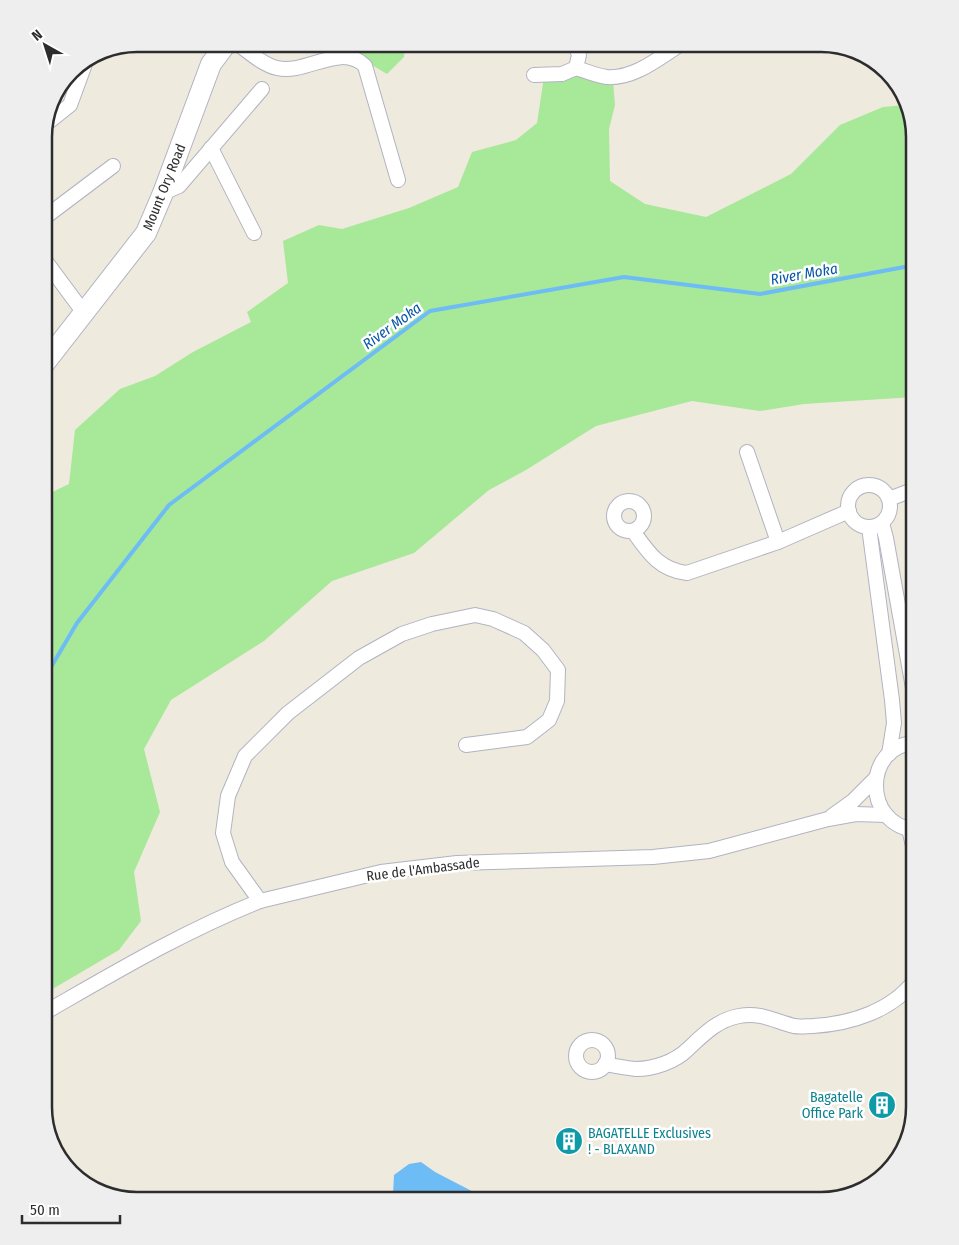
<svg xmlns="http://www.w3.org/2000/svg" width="959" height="1245" viewBox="0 0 959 1245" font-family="'Fira Sans Condensed',sans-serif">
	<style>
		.green { fill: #a7e899 }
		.water { fill: #6dbcf5 }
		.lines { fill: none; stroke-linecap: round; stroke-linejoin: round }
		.stream { stroke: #6dbcf5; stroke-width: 4 }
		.street-casing { stroke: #b2b3c1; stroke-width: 16 }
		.secondary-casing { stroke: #b2b3c1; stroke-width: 22 }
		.street { stroke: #fff; stroke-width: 14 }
		.secondary { stroke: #fff; stroke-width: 20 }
		.labels { text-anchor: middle; stroke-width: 5; stroke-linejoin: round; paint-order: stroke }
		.street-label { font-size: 14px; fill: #2d2d2d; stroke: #fff }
		.culture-label { font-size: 14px; fill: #0d838f; stroke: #fff; text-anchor: end }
		.water-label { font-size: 15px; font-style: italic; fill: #0656a7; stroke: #fff }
		.rim { fill: none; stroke: #2d2d2d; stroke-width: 2.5 }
	</style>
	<rect width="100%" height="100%" fill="#efeade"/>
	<g class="green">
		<polygon points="254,44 405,44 404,57 387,74 347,50 287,53"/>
		<polygon points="567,75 613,81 615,105 609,129 610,181 645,204 706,217 791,174 840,125 883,107 905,105 915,138 915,399 914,397 804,404 760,411 692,401 596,426 526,470 489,490 414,553 332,581 264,641 171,700 144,749 160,812 134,872 141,921 119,950 44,994 44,496 69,484 75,430 120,389 155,376 193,352 251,322 247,312 288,283 283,241 319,225 342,229 409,208 458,187 472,152 516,140 537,123 544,77"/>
	</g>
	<polygon class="water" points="421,1162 435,1172 491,1201 389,1201 393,1194 394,1175 409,1164"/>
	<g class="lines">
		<polyline class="stream" points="44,679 77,623 169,505 430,311 624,277 760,294 915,265"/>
		<g class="street-casing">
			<g id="street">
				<path d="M238,44c11,8 25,21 39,24 29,7 64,-26 88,-2l33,114"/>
				<path d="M576,68c10,3 21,8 31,9 27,2 52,-19 74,-33"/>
				<polyline points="534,75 562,74 576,68 579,55 575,44"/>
				<polyline points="46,124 70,105 85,64"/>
				<polyline points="211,148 254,233"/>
				<polyline points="163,193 179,186 262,89"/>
				<polyline points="44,218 113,166"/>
				<polyline points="44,259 84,313"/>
				<polyline points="747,452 778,542"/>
				<circle cx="869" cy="506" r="21"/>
				<polyline points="889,499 915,489"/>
				<circle cx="629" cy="516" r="15"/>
				<polyline points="882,523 886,538 915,699"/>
				<polyline points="869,527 892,700 894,723 889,754"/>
				<path d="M633,531c15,21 26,39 54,42l91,-31 71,-31"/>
				<polyline points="832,816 853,801 876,778"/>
				<polyline points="909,829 915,854"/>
				<path d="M915,830c-53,-6 -51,-85 0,-87"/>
				<polyline points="260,901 232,862 223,833 228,796 245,756 288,713 359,658 402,634 432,624 475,615 493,619 524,633 543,650 558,670 557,701 549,720 527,737 466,745"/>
				<path d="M44,1013c70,-40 140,-82 216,-112l121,-29 76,-9 196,-6 56,-6 119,-32 28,-5 30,1"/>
				<circle cx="592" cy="1056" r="16"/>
				<path d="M605,1064c10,2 21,4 31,5 17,0 39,-7 52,-20 15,-14 29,-29 51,-33 22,-4 35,5 55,10 6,1 13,0 19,0 37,-2 79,-15 102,-46"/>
			</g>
		</g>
		<g class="secondary-casing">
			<polyline id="secondary" points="44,364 146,233 163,193 211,64 226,44"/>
		</g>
		<use href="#street" class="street"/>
		<use href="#secondary" class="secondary"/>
	</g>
	<defs>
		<g id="building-disc" transform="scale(1.4375)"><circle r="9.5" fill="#0f9aa8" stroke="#fff"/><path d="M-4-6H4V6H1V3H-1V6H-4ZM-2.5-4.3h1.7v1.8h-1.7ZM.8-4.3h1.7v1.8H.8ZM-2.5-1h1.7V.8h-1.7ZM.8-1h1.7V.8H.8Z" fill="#fff"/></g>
	</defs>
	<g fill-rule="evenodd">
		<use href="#building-disc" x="882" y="1105"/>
		<use href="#building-disc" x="569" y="1141"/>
	</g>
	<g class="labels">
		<g class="street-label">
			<text transform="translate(164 187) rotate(-68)" y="5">Mount Ory Road</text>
			<text transform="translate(423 869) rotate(-7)" y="5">Rue de l'Ambassade</text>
		</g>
		<g class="culture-label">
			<text x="863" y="1102">Bagatelle<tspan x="863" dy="16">Office Park</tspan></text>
			<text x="588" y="1138" text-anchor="start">BAGATELLE Exclusives<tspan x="588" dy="16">! - BLAXAND</tspan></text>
		</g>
		<g class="water-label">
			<text transform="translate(804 274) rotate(-10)" y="5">River Moka</text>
			<text transform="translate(392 326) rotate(-36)" y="5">River Moka</text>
		</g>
	</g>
	<path d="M0 0H959V1245H0ZM137 52H821A85 85 0 0 1 906 137V1107A85 85 0 0 1 821 1192H137A85 85 0 0 1 52 1107V137A85 85 0 0 1 137 52Z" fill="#eee" fill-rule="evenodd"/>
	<path class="rim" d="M137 52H821A85 85 0 0 1 906 137V1107A85 85 0 0 1 821 1192H137A85 85 0 0 1 52 1107V137A85 85 0 0 1 137 52Z"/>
	<g transform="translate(45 45) rotate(321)" stroke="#ffffff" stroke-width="4" paint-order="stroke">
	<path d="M0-4L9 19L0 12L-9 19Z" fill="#2d2d2d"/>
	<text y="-8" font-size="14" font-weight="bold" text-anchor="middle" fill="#2d2d2d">N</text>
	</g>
	<path d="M22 1215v8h98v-8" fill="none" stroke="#2d2d2d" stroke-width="2.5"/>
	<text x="30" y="1215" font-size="15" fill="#2d2d2d" stroke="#ffffff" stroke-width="4" paint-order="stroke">50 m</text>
</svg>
